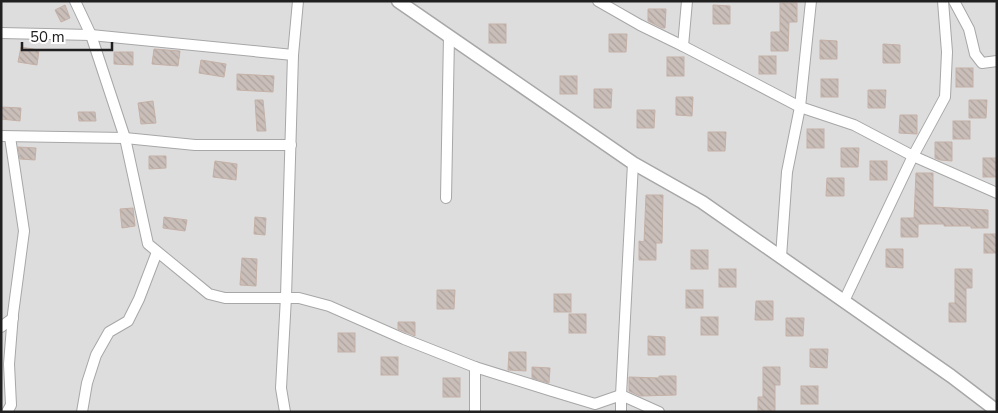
<svg xmlns="http://www.w3.org/2000/svg" width="998" height="413" viewBox="0 0 998 413" font-family="'Nunito Sans',sans-serif">
	<style>
		.residential { fill: #dedddd }
		.building { fill: url(#building-back-hatch); stroke: #c4b1a7 }
		.lines { fill: none; stroke-linecap: round; stroke-linejoin: round }
		.minor-casing { stroke: #a7a7a7; stroke-width: 12 }
		.tertiary-casing { stroke: #a7a7a7; stroke-width: 15 }
		.minor { stroke: #fff; stroke-width: 10 }
		.tertiary { stroke: #fff; stroke-width: 12 }
	</style>
	<defs>
		<pattern id="building-back-hatch" width="6" height="6" patternUnits="userSpaceOnUse" patternTransform="scale(1.25)"><rect width="6" height="6" fill="#cabeb9"/><path d="M-1 5l2 2M0 0l6 6M5-1l2 2" fill="none" stroke="#ada39f"/></pattern>
	</defs>
	<rect width="100%" height="100%" fill="#f1ede6"/>
	<rect class="residential" x="1" y="1" width="996" height="411"/>
	<g class="building">
		<polygon points="780,3 797,3 797,22 789,22 788,51 771,51 771,32 780,32"/>
		<polygon points="65,5 70,18 61,22 55,10"/>
		<polygon points="713,5 730,6 730,24 713,24"/>
		<polygon points="648,9 666,9 665,28 662,28 648,21"/>
		<rect x="489" y="24" width="17" height="19"/>
		<polygon points="609,34 627,34 626,52 609,52"/>
		<polygon points="820,40 837,41 837,59 820,59"/>
		<polygon points="883,44 900,45 900,63 883,63"/>
		<polygon points="21,47 39,50 37,65 18,62"/>
		<polygon points="154,49 180,51 178,66 152,64"/>
		<polygon points="114,52 133,52 133,65 114,64"/>
		<rect x="759" y="56" width="17" height="18"/>
		<rect x="667" y="57" width="17" height="19"/>
		<polygon points="201,60 226,64 224,77 199,73"/>
		<rect x="956" y="68" width="17" height="19"/>
		<polygon points="237,74 274,76 273,92 237,90"/>
		<rect x="560" y="76" width="17" height="18"/>
		<rect x="821" y="79" width="17" height="18"/>
		<polygon points="594,89 612,89 611,108 594,108"/>
		<polygon points="868,90 886,90 885,108 868,108"/>
		<polygon points="676,97 693,97 692,116 676,115"/>
		<polygon points="255,100 263,100 266,131 257,131"/>
		<polygon points="969,100 987,100 986,118 969,118"/>
		<polygon points="153,101 156,123 141,124 138,103"/>
		<polygon points="1,107 21,108 20,121 1,119"/>
		<polygon points="637,110 655,110 654,128 637,128"/>
		<polygon points="78,112 95,112 96,121 79,121"/>
		<polygon points="900,115 917,115 917,134 899,133"/>
		<rect x="953" y="121" width="17" height="18"/>
		<rect x="807" y="129" width="17" height="19"/>
		<polygon points="708,132 726,132 725,151 708,151"/>
		<polygon points="935,142 952,142 952,161 940,160 935,158"/>
		<polygon points="18,147 36,148 35,160 20,159"/>
		<polygon points="841,148 859,148 858,167 841,167"/>
		<polygon points="149,156 166,156 166,168 149,169"/>
		<rect x="983" y="158" width="14" height="19"/>
		<polygon points="215,161 237,164 236,180 213,177"/>
		<rect x="870" y="161" width="17" height="19"/>
		<polygon points="916,173 933,173 933,207 988,210 988,228 971,228 971,226 944,226 944,224 918,224 918,237 901,237 901,218 914,218"/>
		<polygon points="827,178 844,178 844,196 826,196"/>
		<polygon points="646,195 663,195 662,243 656,243 656,260 639,260 639,241 644,242"/>
		<polygon points="133,208 135,226 122,228 120,209"/>
		<polygon points="164,217 187,220 185,231 163,228"/>
		<polygon points="255,217 266,218 265,235 254,234"/>
		<rect x="984" y="234" width="13" height="19"/>
		<polygon points="886,249 903,249 903,268 886,267"/>
		<rect x="691" y="250" width="17" height="19"/>
		<polygon points="242,258 257,259 256,286 240,285"/>
		<rect x="719" y="269" width="17" height="18"/>
		<polygon points="955,269 972,269 972,288 966,288 966,322 949,322 949,303 955,303"/>
		<polygon points="437,290 455,290 454,309 437,309"/>
		<rect x="686" y="290" width="17" height="18"/>
		<rect x="554" y="294" width="17" height="18"/>
		<polygon points="756,301 773,301 773,320 755,320"/>
		<rect x="569" y="314" width="17" height="19"/>
		<rect x="701" y="317" width="17" height="18"/>
		<polygon points="786,318 804,318 803,336 786,336"/>
		<polygon points="398,322 415,322 415,336 398,329"/>
		<rect x="338" y="333" width="17" height="19"/>
		<polygon points="648,336 665,337 665,355 648,355"/>
		<polygon points="810,349 828,349 827,368 810,367"/>
		<polygon points="509,352 526,352 526,371 508,370"/>
		<rect x="381" y="357" width="17" height="18"/>
		<polygon points="532,367 550,368 549,383 532,378"/>
		<polygon points="763,367 780,367 780,385 775,385 775,412 758,412 758,397 763,397"/>
		<polygon points="659,376 676,376 676,395 640,396 629,391 629,377 659,378"/>
		<rect x="443" y="378" width="17" height="19"/>
		<rect x="801" y="386" width="17" height="18"/>
	</g>
	<g class="lines">
		<g class="minor-casing">
			<g id="minor">
				<polyline points="75,1 91,35 125,138 148,244 209,294 225,298 299,298 329,306 404,339 475,367 552,391 595,404 621,395 621,412"/>
				<polyline points="598,1 640,25 683,46 800,107 854,125 913,156 997,193"/>
				<polyline points="954,1 969,29 975,54 982,63 997,61"/>
				<polyline points="1,33 91,35 293,55"/>
				<polyline points="683,46 687,1"/>
				<polyline points="1,136 125,138 195,145 291,145"/>
				<polyline points="633,163 621,395 659,412"/>
				<polyline points="446,198 449,36"/>
				<polyline points="781,257 787,172 800,107 811,1"/>
				<polyline points="844,301 913,156 945,97 947,52 943,1"/>
				<polyline points="1,327 13,318"/>
				<polyline points="7,412 11,405 9,364 13,314 24,231 10,137"/>
				<polyline points="82,412 87,383 96,355 109,332 128,321 139,299 157,252"/>
				<polyline points="285,412 281,388 286,297 293,55 298,1"/>
				<polyline points="475,412 475,367"/>
			</g>
		</g>
		<g class="tertiary-casing">
			<polyline id="tertiary" points="398,1 633,163 702,202 951,376 997,411"/>
		</g>
		<use href="#minor" class="minor"/>
		<use href="#tertiary" class="tertiary"/>
	</g>
	<rect width="998" height="413" fill="none" stroke="#202020" stroke-width="5"/>
	<path d="M22 42v8h90v-8" fill="none" stroke="#202020" stroke-width="2.5"/>
	<text x="30" y="42" font-size="15" fill="#202020" stroke="#ffffff" stroke-width="4" paint-order="stroke">50 m</text>
</svg>
